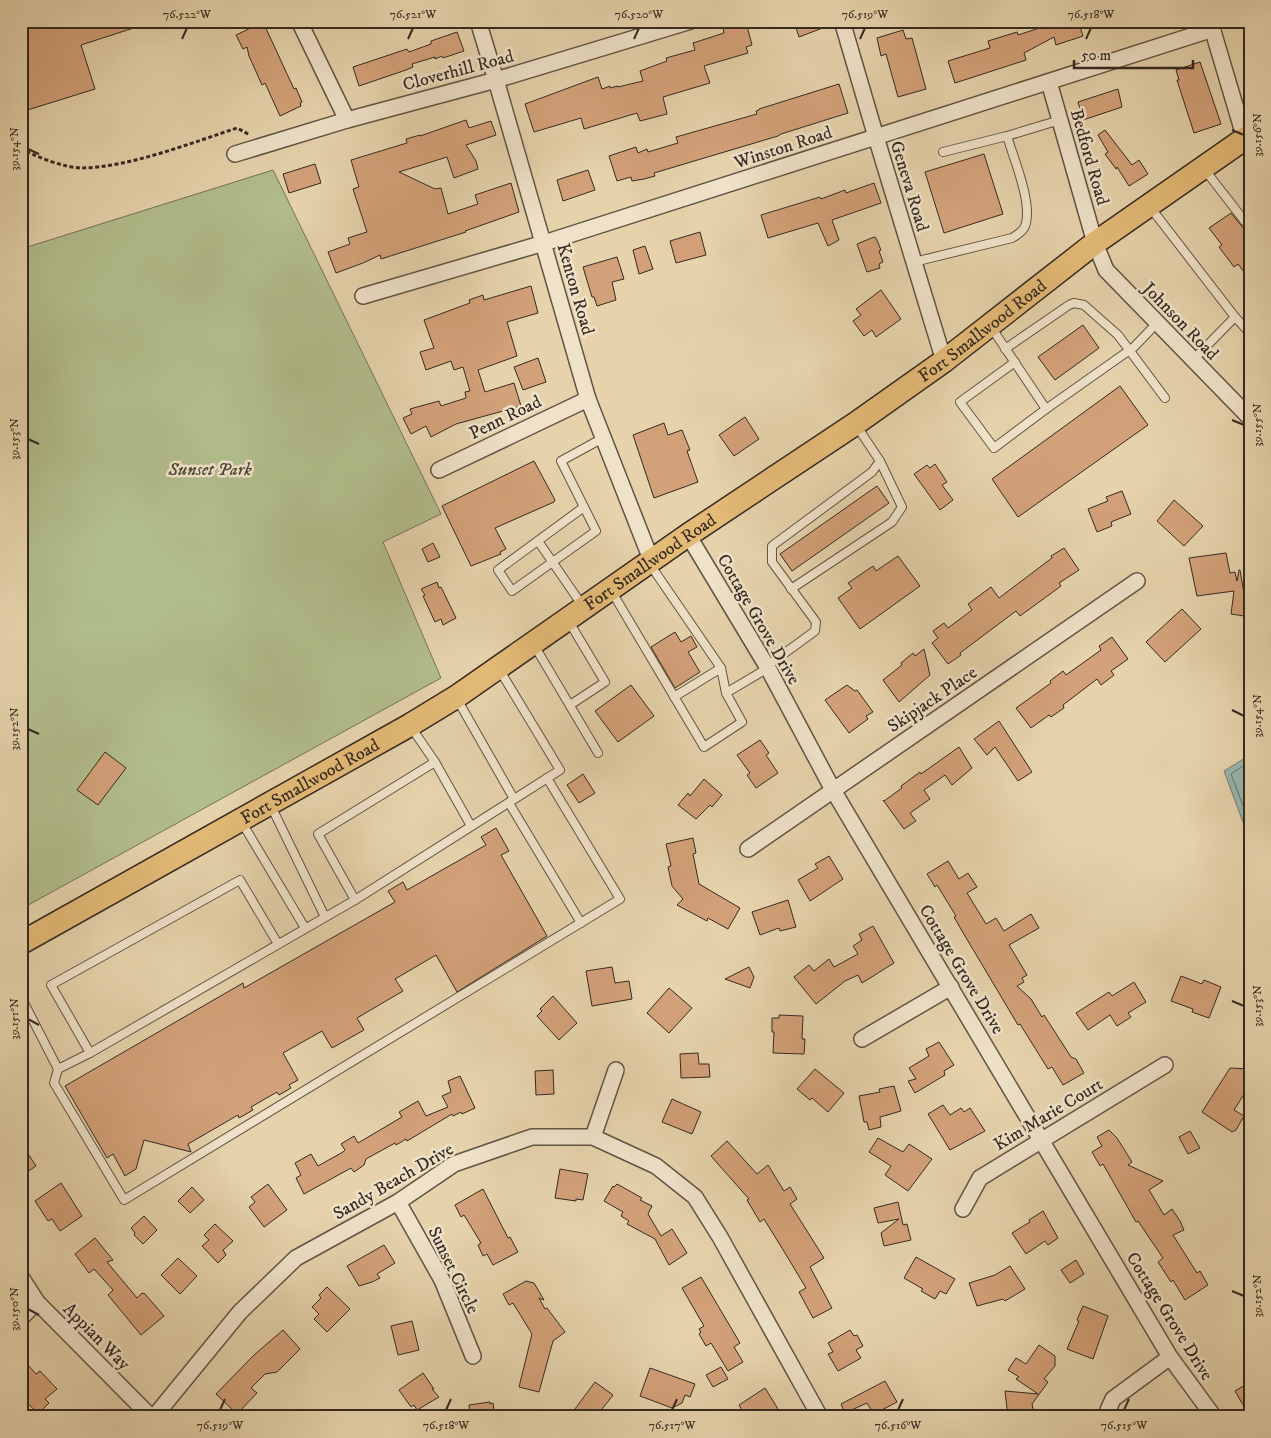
<svg xmlns="http://www.w3.org/2000/svg" width="1271" height="1438" viewBox="0 0 1271 1438" font-family="'IM FELL DW Pica',serif">
	<style>
		.green { fill: #b2bd8c; stroke: #747356 }
		.water { fill: #98b6b1; stroke: #707e77 }
		.lines { fill: none; stroke-linecap: round; stroke-linejoin: round }
		.shore { stroke: #667069; stroke-width: 1 }
		.building { fill: #d3a179; stroke: #352921 }
		.lane-casing { stroke: #615444; stroke-width: 10 }
		.street-casing { stroke: #615444; stroke-width: 18 }
		.primary-casing { stroke: #352921; stroke-width: 25 }
		.path { stroke: #352921; stroke-width: 3; stroke-dasharray: 4 2.5; stroke-linecap: butt }
		.lane { stroke: #efe2c9; stroke-width: 8 }
		.street { stroke: #efe2c9; stroke-width: 15 }
		.primary { stroke: #e3ba76; stroke-width: 22 }
		.ticks { fill: none; stroke: #352921; stroke-width: 2 }
		.labels { text-anchor: middle; stroke-width: 5; stroke-linejoin: round; paint-order: stroke }
		.street-label { font-size: 18px; fill: #352921; stroke: #efe2c9 }
		.park-label { font-size: 18px; font-style: italic; fill: #4e4736; stroke: #efe2c9 }
		.neatline { fill: none; stroke: #352921; stroke-width: 2 }
		.ticks-label { font-size: 12px; text-anchor: middle; fill: #352921 }
	</style>
	<rect width="100%" height="100%" fill="#e6d3ac"/>
	<filter id="stains"><feTurbulence type="fractalNoise" baseFrequency=".004" numOctaves="4"/><feColorMatrix values="0 0 0 0 .2 0 0 0 0 .09 0 0 0 0 .02 0 0 0 .5 -.17"/></filter>
	<radialGradient id="worn" r=".72"><stop offset=".6" stop-color="#630" stop-opacity="0"/><stop offset="1" stop-color="#630" stop-opacity=".3"/></radialGradient>
	<polygon class="green" points="273,170 441,514 383,542 441,678 21,909 21,249"/>
	<polygon class="water" points="1250,755 1250,841 1224,771"/>
	<g class="lines">
		<polyline class="shore" points="1250,761 1231,774 1250,824"/>
	</g>
	<g class="building">
		<polygon points="21,21 146,21 146,24 81,45 95,89 21,112"/>
		<polygon points="794,21 833,21 833,24 799,37"/>
		<polygon points="1048,21 1078,21 1083,36 1056,45 1054,37 1024,53 1026,60 955,83 948,61 990,48 988,41 1017,32 1018,35 1049,25"/>
		<polygon points="263,22 294,89 296,88 302,102 300,103 301,106 280,116 265,83 262,85 249,56 247,47 243,49 236,35"/>
		<polygon points="741,22 742,27 747,26 752,45 746,47 748,53 704,66 710,83 663,97 667,114 640,121 637,113 584,129 581,118 534,132 525,104 598,77 602,89 610,86 610,88 618,86 618,87 643,81 640,71 667,61 666,58 695,50 693,43 724,33 723,28"/>
		<polygon points="903,30 906,39 912,38 926,89 898,97 886,54 881,56 877,38"/>
		<polygon points="457,32 464,51 443,58 442,56 435,59 435,57 412,64 413,67 406,70 359,86 353,67 407,49 409,52 431,44 431,41"/>
		<polygon points="1200,62 1221,124 1194,133 1177,80 1179,80 1176,70"/>
		<polygon points="839,84 848,113 781,134 778,136 654,173 655,176 644,179 632,181 631,177 617,181 609,156 636,147 638,153 647,149 648,152 678,143 676,137 757,114 756,111 759,110 759,109"/>
		<polygon points="1118,89 1122,107 1083,120 1078,102"/>
		<polygon points="466,120 469,128 491,121 496,135 466,145 476,161 478,169 454,178 447,157 399,172 435,189 441,188 448,214 478,204 475,195 511,183 519,212 465,231 466,232 381,259 380,255 363,263 336,273 328,252 350,244 348,238 367,232 353,189 359,187 351,160 407,143 406,139 420,135 420,136"/>
		<polygon points="1105,130 1132,165 1139,160 1148,174 1129,186 1117,167 1116,169 1105,154 1108,152 1098,135"/>
		<polygon points="984,154 1003,214 944,233 925,172"/>
		<polygon points="315,164 321,183 289,193 283,174"/>
		<polygon points="588,170 595,190 563,201 557,180"/>
		<polygon points="874,183 881,203 832,220 839,240 828,246 818,223 768,238 761,215 820,197 821,199 845,190 846,193"/>
		<polygon points="1231,213 1250,236 1250,280 1238,264 1234,267 1219,247 1222,245 1209,228"/>
		<polygon points="700,232 706,255 676,263 670,241"/>
		<polygon points="874,237 876,238 881,250 879,251 883,262 879,264 880,268 867,272 857,244"/>
		<polygon points="645,246 653,269 639,274 633,250"/>
		<polygon points="617,257 624,279 612,282 616,300 597,306 594,297 592,297 583,267"/>
		<polygon points="531,286 538,313 507,322 517,356 478,370 485,392 514,383 521,406 456,424 431,437 426,426 411,434 403,418 412,414 410,409 439,401 441,406 466,398 465,392 470,391 463,367 454,370 451,361 426,370 420,352 434,348 424,320 470,303 469,300 483,295 484,300"/>
		<polygon points="881,290 901,319 876,337 872,330 864,336 853,321 861,315 856,309"/>
		<polygon points="1083,325 1099,348 1055,380 1038,357"/>
		<polygon points="538,358 546,382 523,390 514,367"/>
		<polygon points="1120,386 1148,425 1018,517 992,479"/>
		<polygon points="745,417 759,439 734,456 719,435"/>
		<polygon points="664,423 668,435 682,430 690,450 687,451 698,482 654,498 633,435"/>
		<polygon points="534,461 555,500 554,502 495,528 506,549 500,552 501,554 471,566 442,506"/>
		<polygon points="935,464 947,482 942,485 953,500 940,510 914,474 927,465 930,468"/>
		<polygon points="877,486 889,503 792,571 780,554"/>
		<polygon points="1122,491 1131,514 1111,522 1112,526 1097,532 1088,509 1108,501 1106,497"/>
		<polygon points="1174,500 1203,526 1184,546 1157,521"/>
		<polygon points="433,543 440,557 428,562 422,549"/>
		<polygon points="1064,548 1079,570 1059,583 1061,586 1020,616 1016,611 960,653 961,655 948,664 932,643 938,638 933,631 944,623 948,628 972,610 968,604 991,587 999,598 1052,558 1051,556"/>
		<polygon points="1226,553 1230,573 1235,572 1237,581 1239,570 1240,570 1246,605 1244,616 1231,614 1234,591 1197,596 1189,558"/>
		<polygon points="898,556 920,586 860,629 838,598 852,588 848,583 873,566 876,571"/>
		<polygon points="437,582 439,588 441,587 456,618 443,625 441,619 435,622 423,596 425,595 421,589"/>
		<polygon points="1182,609 1201,629 1165,662 1146,642"/>
		<polygon points="675,632 681,642 691,636 697,647 688,652 700,672 675,688 651,647"/>
		<polygon points="1112,637 1128,659 1111,671 1114,675 1101,685 1097,679 1063,705 1064,708 1051,717 1049,715 1031,728 1016,708 1051,683 1050,681 1063,671 1066,675 1101,650 1099,646"/>
		<polygon points="924,649 930,675 899,702 883,680 902,665 901,663 913,653 915,656"/>
		<polygon points="631,685 654,716 618,742 595,711"/>
		<polygon points="847,685 855,691 857,690 873,712 866,716 868,719 849,733 825,700"/>
		<polygon points="999,721 1032,772 1018,781 995,747 987,755 974,739"/>
		<polygon points="760,740 769,753 766,755 778,773 756,788 747,775 750,773 737,755"/>
		<polygon points="959,747 972,768 952,785 945,775 924,790 930,799 910,813 916,821 904,829 883,800 884,801 902,788 901,786 920,772 921,774"/>
		<polygon points="105,752 126,768 98,805 77,790"/>
		<polygon points="583,774 595,793 579,803 567,785"/>
		<polygon points="704,779 722,795 712,807 710,805 696,819 678,805 688,793 690,796"/>
		<polygon points="496,828 509,851 501,855 547,936 457,992 436,955 395,979 403,991 357,1018 364,1030 332,1048 322,1031 283,1053 298,1080 289,1085 291,1088 279,1095 277,1092 251,1107 253,1110 239,1118 238,1115 188,1144 191,1152 144,1140 136,1169 125,1176 113,1154 107,1158 65,1086 243,983 244,988 395,902 388,891 403,882 407,890 486,845 481,837"/>
		<polygon points="693,838 696,853 693,854 699,884 740,908 728,929 708,918 707,921 677,905 683,899 672,886 668,867 671,866 666,844"/>
		<polygon points="829,856 843,879 810,901 798,880 818,868 815,864"/>
		<polygon points="948,861 959,879 968,873 977,887 967,893 986,924 996,918 1004,931 1031,914 1039,928 1009,945 1027,975 1022,978 1024,982 1017,986 1031,999 1042,1017 1044,1015 1071,1057 1076,1059 1084,1073 1063,1085 1052,1067 1048,1069 1020,1024 1018,1025 965,936 954,917 956,916 937,885 935,887 927,874"/>
		<polygon points="788,900 796,927 780,931 779,928 760,935 752,912"/>
		<polygon points="873,926 894,963 862,983 858,975 845,981 816,1004 794,977 809,965 814,971 829,959 834,967 858,954 853,946 862,940 859,934"/>
		<polygon points="612,967 615,983 629,981 632,999 592,1006 586,971"/>
		<polygon points="749,967 754,977 750,988 725,979"/>
		<polygon points="1181,976 1202,984 1204,980 1221,987 1209,1018 1192,1012 1193,1009 1171,1001"/>
		<polygon points="1134,982 1146,1002 1128,1013 1131,1017 1117,1026 1110,1015 1088,1030 1076,1013 1109,992 1112,996"/>
		<polygon points="669,988 692,1008 669,1033 647,1013"/>
		<polygon points="553,996 577,1023 559,1040 537,1016 542,1011 540,1009"/>
		<polygon points="779,1015 803,1016 802,1039 805,1039 804,1054 773,1053 774,1032 772,1032 772,1018 779,1018"/>
		<polygon points="939,1042 954,1065 944,1071 945,1075 915,1093 908,1081 916,1079 909,1068 929,1056 926,1049"/>
		<polygon points="698,1053 699,1064 709,1064 710,1077 681,1078 680,1054"/>
		<polygon points="1230,1068 1250,1069 1248,1088 1234,1110 1244,1116 1236,1130 1232,1132 1202,1112"/>
		<polygon points="815,1069 844,1093 828,1112 812,1098 810,1100 797,1089"/>
		<polygon points="553,1070 554,1094 536,1095 535,1071"/>
		<polygon points="460,1076 475,1108 462,1114 461,1112 453,1116 452,1114 407,1141 406,1139 396,1145 395,1143 366,1159 364,1165 354,1172 351,1168 304,1194 296,1178 301,1175 295,1163 311,1154 318,1166 343,1152 345,1150 341,1144 354,1136 358,1143 402,1117 399,1112 418,1101 426,1116 448,1107 442,1096 451,1092 448,1081"/>
		<polygon points="894,1086 901,1111 880,1117 881,1127 869,1130 867,1122 864,1122 859,1096 880,1092 879,1089"/>
		<polygon points="672,1099 701,1112 692,1134 662,1122"/>
		<polygon points="943,1105 950,1115 961,1108 964,1112 970,1108 985,1131 950,1150 928,1114"/>
		<polygon points="1109,1130 1117,1138 1132,1162 1128,1165 1163,1181 1149,1190 1164,1215 1172,1209 1180,1221 1184,1230 1173,1235 1197,1273 1200,1271 1208,1285 1185,1300 1173,1280 1171,1282 1158,1262 1163,1258 1138,1221 1136,1222 1103,1164 1100,1166 1092,1152 1102,1146 1097,1137"/>
		<polygon points="1190,1131 1200,1148 1188,1154 1179,1137"/>
		<polygon points="878,1138 903,1152 909,1144 932,1159 908,1191 885,1175 891,1166 869,1152"/>
		<polygon points="727,1141 757,1174 768,1165 784,1191 790,1187 797,1199 790,1204 824,1258 810,1267 832,1308 813,1318 799,1292 806,1288 785,1253 764,1219 760,1222 747,1200 749,1199 711,1156"/>
		<polygon points="21,1143 36,1166 21,1176"/>
		<polygon points="560,1169 588,1174 583,1200 576,1199 576,1201 555,1198"/>
		<polygon points="61,1183 82,1216 60,1231 52,1219 48,1221 35,1201"/>
		<polygon points="268,1184 287,1210 264,1227 249,1207 255,1202 251,1197"/>
		<polygon points="617,1184 642,1198 640,1200 652,1206 648,1214 661,1236 672,1229 687,1253 669,1265 655,1239 627,1224 629,1221 621,1216 623,1212 604,1201 613,1186 614,1187"/>
		<polygon points="192,1187 204,1200 190,1213 178,1201"/>
		<polygon points="483,1189 508,1238 510,1237 518,1252 493,1265 487,1254 483,1256 478,1245 481,1243 464,1215 461,1217 455,1205"/>
		<polygon points="898,1202 903,1225 907,1224 911,1240 884,1246 881,1233 899,1219 878,1223 874,1208"/>
		<polygon points="1043,1211 1058,1238 1048,1245 1045,1241 1026,1254 1012,1233 1030,1222 1029,1220"/>
		<polygon points="144,1216 157,1230 143,1244 134,1235 135,1233 131,1228"/>
		<polygon points="215,1224 233,1241 223,1250 226,1255 218,1263 202,1246 209,1240 204,1235"/>
		<polygon points="95,1238 113,1260 107,1262 137,1298 142,1293 145,1294 164,1316 141,1335 108,1295 113,1290 94,1269 89,1273 75,1254"/>
		<polygon points="384,1245 395,1263 377,1274 380,1278 372,1282 359,1286 347,1266"/>
		<polygon points="916,1257 955,1279 946,1294 940,1291 935,1299 921,1291 923,1289 904,1278"/>
		<polygon points="178,1258 197,1276 180,1294 161,1275"/>
		<polygon points="1076,1260 1084,1274 1070,1283 1061,1270"/>
		<polygon points="1010,1266 1025,1289 1005,1301 1003,1299 977,1306 969,1283 995,1275"/>
		<polygon points="701,1277 740,1343 734,1347 743,1362 728,1371 711,1343 706,1346 699,1334 701,1332 699,1329 704,1326 682,1288"/>
		<polygon points="526,1281 534,1283 544,1300 539,1298 545,1309 547,1308 565,1332 553,1341 539,1392 519,1387 532,1334 513,1303 509,1305 503,1294"/>
		<polygon points="327,1287 350,1309 327,1332 314,1319 319,1314 312,1307 321,1298 319,1295"/>
		<polygon points="1083,1306 1108,1316 1093,1359 1067,1349 1079,1321 1077,1320"/>
		<polygon points="412,1321 419,1350 398,1355 391,1326"/>
		<polygon points="283,1330 300,1349 277,1372 265,1374 251,1388 257,1393 237,1414 216,1394 254,1355"/>
		<polygon points="850,1330 854,1336 857,1335 863,1346 856,1350 861,1358 838,1371 828,1354 833,1352 828,1343"/>
		<polygon points="1039,1345 1055,1356 1055,1366 1044,1379 1048,1382 1032,1404 1035,1417 1008,1417 1005,1391 1038,1394 1016,1379 1019,1377 1008,1370 1016,1358 1026,1364"/>
		<polygon points="21,1357 36,1374 40,1371 57,1389 45,1399 49,1403 38,1414 21,1396"/>
		<polygon points="721,1367 728,1379 713,1387 706,1375"/>
		<polygon points="650,1368 695,1384 690,1397 685,1395 682,1403 672,1408 640,1396"/>
		<polygon points="423,1373 434,1389 432,1389 439,1397 417,1410 414,1405 411,1407 399,1390"/>
		<polygon points="885,1381 897,1402 874,1414 867,1403 845,1413 841,1404"/>
		<polygon points="595,1382 613,1395 596,1417 569,1417"/>
		<polygon points="1250,1382 1250,1417 1235,1391"/>
		<polygon points="765,1388 783,1417 746,1417 739,1405"/>
		<polygon points="490,1402 490,1404 493,1403 495,1417 470,1417 469,1405"/>
	</g>
	<g class="lines">
		<g class="lane-casing">
			<g id="lane">
				<polyline points="943,152 1007,136"/>
				<polyline points="1205,170 1250,228"/>
				<polyline points="1150,207 1235,317 1193,360"/>
				<path d="M914,262l98,-24c5,-3 9,-5 12,-10 11,-20 -11,-71 -17,-92l53,-16"/>
				<polyline points="1235,317 1250,333"/>
				<polyline points="991,327 1046,409 1134,347 1157,323"/>
				<polyline points="1005,349 1069,305 1074,303 1084,305 1118,335 1165,398"/>
				<polyline points="1015,362 960,402 994,448 1046,409"/>
				<polyline points="584,507 498,570 512,591 596,531 561,461 603,438"/>
				<polyline points="538,541 582,605"/>
				<polyline points="649,563 721,668 726,693"/>
				<polyline points="791,589 892,522 902,507 880,461"/>
				<polyline points="612,592 704,747 742,722 726,693 768,668"/>
				<polyline points="568,620 605,682 570,705"/>
				<polyline points="534,645 598,753"/>
				<polyline points="767,666 815,631 816,622 772,562 772,546 872,472 880,461 856,425"/>
				<polyline points="674,697 721,668"/>
				<polyline points="457,699 514,799"/>
				<polyline points="411,727 435,762 471,826"/>
				<polyline points="509,803 581,923"/>
				<polyline points="271,806 325,917"/>
				<polyline points="241,821 305,928"/>
				<polyline points="355,900 318,834 435,762"/>
				<polyline points="21,997 58,1069 90,1053 355,900 560,770 499,669"/>
				<polyline points="90,1053 51,985 240,880 278,944"/>
				<polyline points="58,1069 54,1083 124,1200 620,899 547,778"/>
			</g>
		</g>
		<g class="street-casing">
			<g id="street">
				<polyline points="299,21 347,120"/>
				<polyline points="478,21 496,80 588,399 652,562"/>
				<polyline points="842,21 876,137 944,361"/>
				<polyline points="1210,21 1245,139"/>
				<polyline points="1049,82 1095,243 1106,270 1250,418"/>
				<polyline points="235,154 347,120 496,80 691,21"/>
				<polyline points="363,296 544,243 1213,29"/>
				<polyline points="439,470 588,399"/>
				<polyline points="688,535 768,668 833,790 1170,1357 1214,1417"/>
				<polyline points="748,849 1137,581"/>
				<polyline points="862,1039 951,987"/>
				<polyline points="593,1137 616,1070"/>
				<polyline points="398,1202 442,1280 473,1356"/>
				<polyline points="963,1209 980,1178 1165,1065"/>
				<polyline points="21,1277 37,1302 151,1417"/>
				<polyline points="21,1318 37,1302"/>
				<polyline points="154,1417 240,1312 296,1258 398,1202 454,1164 532,1137 593,1137 656,1166 695,1197 720,1237 820,1417"/>
				<polyline points="1105,1417 1113,1399 1170,1357"/>
			</g>
		</g>
		<g class="primary-casing">
			<g id="primary">
				<path id="s1" d="M21,943l389,-218 46,-28 232,-162 167,-111 89,-63 151,-118 155,-108"/>
			</g>
		</g>
		<path class="path" d="M21,148c14,9 45,20 61,20 48,-1 109,-25 155,-40l13,7"/>
		<use href="#lane" class="lane"/>
		<use href="#street" class="street"/>
		<use href="#primary" class="primary"/>
	</g>
	<path class="ticks" d="M182,39l5,-11M408,39l5,-11M634,39l5,-11M860,39l5,-11M1086,39l5,-11M1232,130l12,5M28,149l11,5M1232,420l12,5M28,439l11,5M1232,710l12,6M28,729l11,5M1232,1001l12,5M28,1019l11,6M1232,1291l12,5M28,1309l11,6M220,1410l5,-11M446,1410l5,-11M672,1410l5,-11M898,1410l5,-11M1124,1410l5,-11"/>
	<g class="labels">
		<g class="street-label">
			<text transform="translate(458 70) rotate(-15)" y="6">Cloverhill Road</text>
			<text transform="translate(783 147) rotate(-18)" y="6">Winston Road</text>
			<text transform="translate(1090 157) rotate(74)" y="6">Bedford Road</text>
			<text transform="translate(910 186) rotate(73)" y="6">Geneva Road</text>
			<text transform="translate(576 289) rotate(74)" y="6">Kenton Road</text>
			<text transform="translate(1181 321) rotate(46)" y="6">Johnson Road</text>
			<text dy="6" stroke="none"><textPath href="#s1" startOffset="1141">Fort Smallwood Road</textPath></text>
			<text transform="translate(505 417) rotate(-26)" y="6">Penn Road</text>
			<text dy="6" stroke="none"><textPath href="#s1" startOffset="736">Fort Smallwood Road</textPath></text>
			<text transform="translate(759 619) rotate(60)" y="6">Cottage Grove Drive</text>
			<text transform="translate(932 699) rotate(-34)" y="6">Skipjack Place</text>
			<text dy="6" stroke="none"><textPath href="#s1" startOffset="331">Fort Smallwood Road</textPath></text>
			<text transform="translate(962 969) rotate(59)" y="6">Cottage Grove Drive</text>
			<text transform="translate(1048 1114) rotate(-31)" y="6">Kim Marie Court</text>
			<text transform="translate(393 1181) rotate(-30)" y="6">Sandy Beach Drive</text>
			<text transform="translate(454 1270) rotate(64)" y="6">Sunset Circle</text>
			<text transform="translate(1170 1316) rotate(58)" y="6">Cottage Grove Drive</text>
			<text transform="translate(97 1336) rotate(45)" y="6">Appian Way</text>
		</g>
		<g class="park-label">
			<text x="210" y="475">Sunset Park</text>
		</g>
	</g>
	<rect width="1271" height="1438" fill="none" stroke="#e6d3ac" stroke-width="55"/>
	<path d="M1074 60v8h119v-8" fill="none" stroke="#352921" stroke-width="2.5"/>
	<text x="1081" y="60" font-size="15" fill="#352921" stroke="#efe2c9" stroke-width="4" paint-order="stroke">50 m</text>
	<rect x="28" y="28" width="1216" height="1382" class="neatline"/>
	<g class="ticks-label">
		<text x="187" y="18">76.522°W</text>
		<text x="413" y="18">76.521°W</text>
		<text x="639" y="18">76.520°W</text>
		<text x="865" y="18">76.519°W</text>
		<text x="1091" y="18">76.518°W</text>
		<text transform="translate(1257 135) rotate(-90)" y="4">39.156°N</text>
		<text transform="translate(14 149) rotate(-90)" y="4">39.154°N</text>
		<text transform="translate(1257 425) rotate(-90)" y="4">39.155°N</text>
		<text transform="translate(14 439) rotate(-90)" y="4">39.153°N</text>
		<text transform="translate(1257 716) rotate(-90)" y="4">39.154°N</text>
		<text transform="translate(14 729) rotate(-90)" y="4">39.152°N</text>
		<text transform="translate(1257 1006) rotate(-90)" y="4">39.153°N</text>
		<text transform="translate(14 1019) rotate(-90)" y="4">39.151°N</text>
		<text transform="translate(1257 1296) rotate(-90)" y="4">39.152°N</text>
		<text transform="translate(14 1309) rotate(-90)" y="4">39.150°N</text>
		<text x="220" y="1429">76.519°W</text>
		<text x="446" y="1429">76.518°W</text>
		<text x="672" y="1429">76.517°W</text>
		<text x="898" y="1429">76.516°W</text>
		<text x="1124" y="1429">76.515°W</text>
	</g>
	<rect width="100%" height="100%" filter="url(#stains)"/>
	<rect width="100%" height="100%" fill="url(#worn)"/>
</svg>
